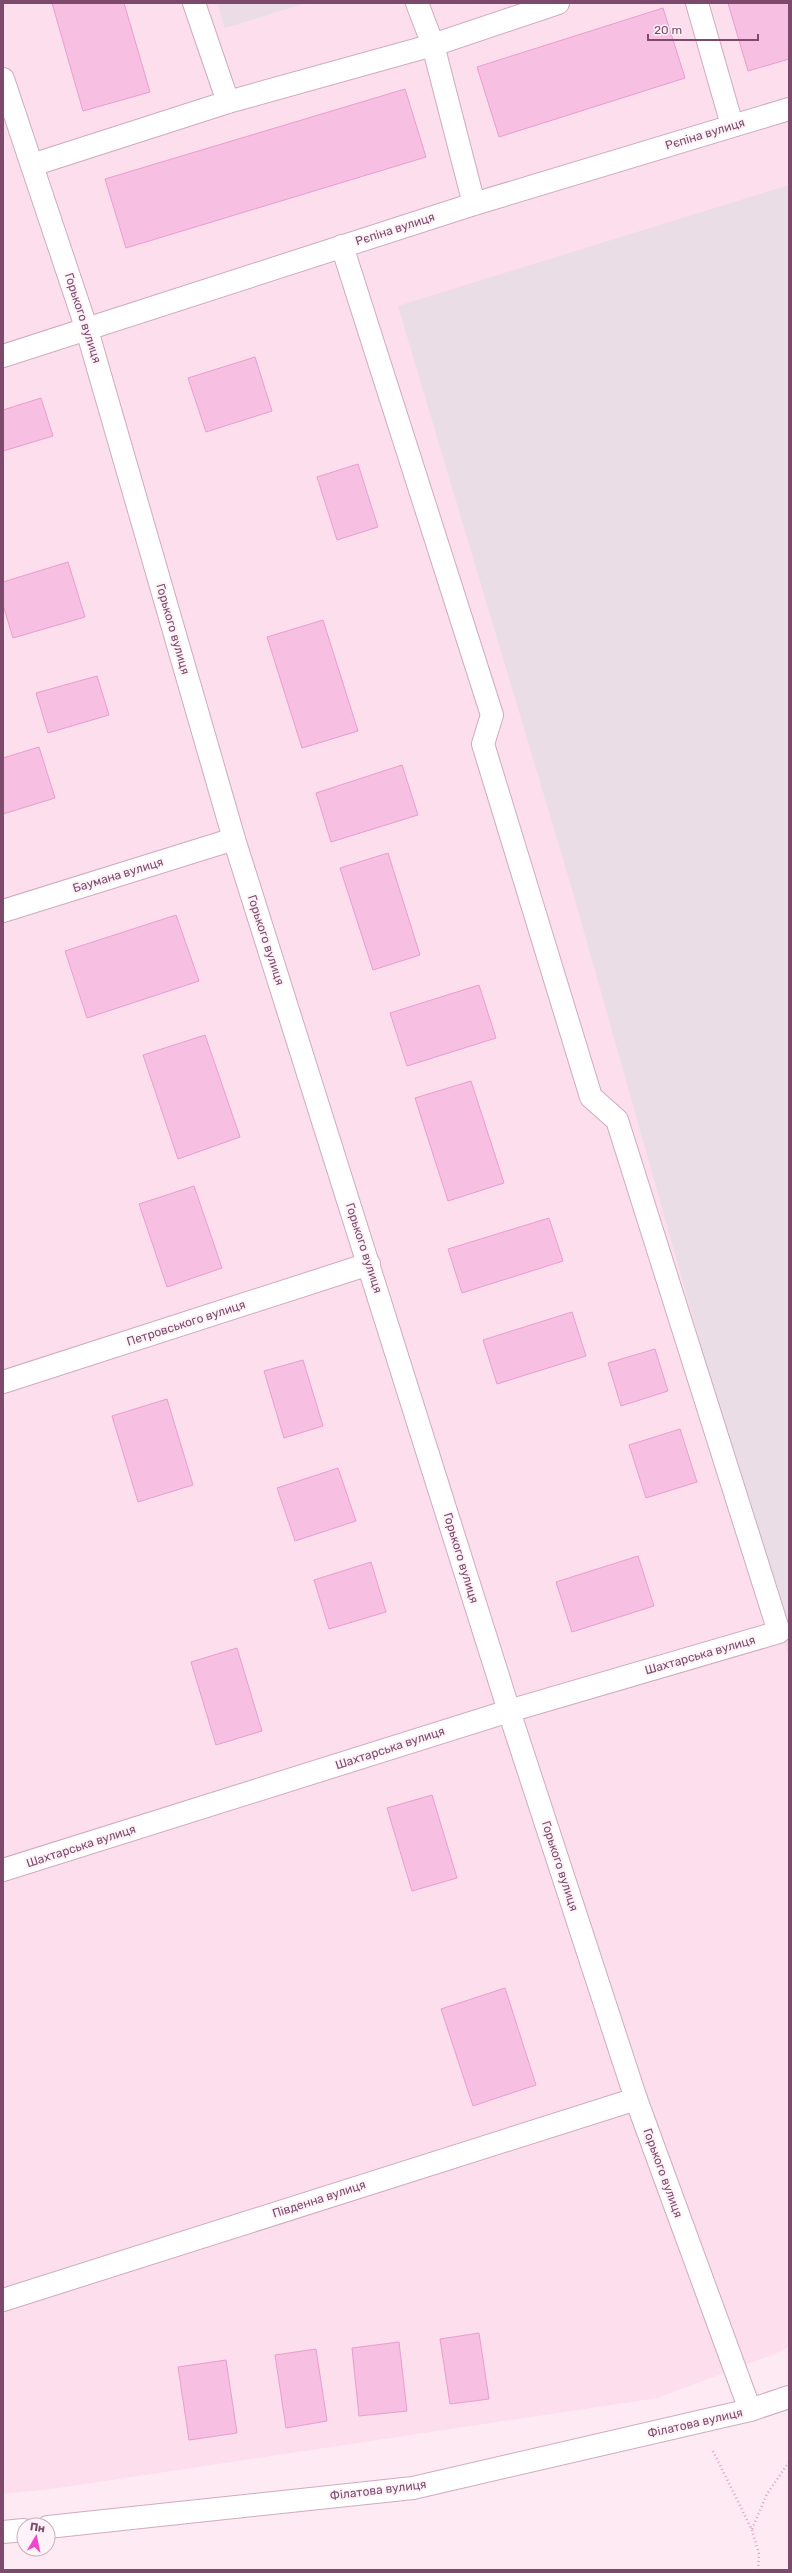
<svg xmlns="http://www.w3.org/2000/svg" width="792" height="2573" viewBox="0 0 792 2573" font-family="Rubik,sans-serif">
	<style>
		.residential { fill: #fcdeec }
		.industrial { fill: #ebdde5 }
		.building { fill: #f7bfe2; stroke: #eb9dcf }
		.lines { fill: none; stroke-linecap: round; stroke-linejoin: round }
		.minor-casing { stroke: #d1aac1; stroke-width: 24 }
		.path { stroke: #dda0c7; stroke-width: 2.5; stroke-dasharray: 1 3; stroke-linecap: butt }
		.minor { stroke: #fff; stroke-width: 22 }
		.labels { text-anchor: middle; stroke-width: 4; stroke-linejoin: round; paint-order: stroke }
		.street-label { font-size: 12px; fill: #7d496c; stroke: #fff3f8 }
	</style>
	<rect width="100%" height="100%" fill="#feeaf2"/>
	<polygon class="residential" points="3,3 789,3 789,2346 779,2352 657,2398 58,2488 3,2494"/>
	<g class="industrial">
		<polygon points="217,3 306,3 225,28"/>
		<polygon points="789,185 789,1658 574,896 398,306"/>
	</g>
	<g class="building">
		<polygon points="52,3 124,3 150,92 83,111"/>
		<polygon points="728,3 789,3 789,59 748,71"/>
		<polygon points="663,8 685,78 499,137 477,67"/>
		<polygon points="405,89 426,157 126,248 105,179"/>
		<polygon points="255,357 272,411 206,432 188,378"/>
		<polygon points="41,398 53,436 3,451 3,410"/>
		<polygon points="358,464 378,527 337,540 317,477"/>
		<polygon points="68,562 85,617 13,638 3,605 3,582"/>
		<polygon points="323,620 358,731 302,748 267,637"/>
		<polygon points="97,676 109,715 48,733 36,693"/>
		<polygon points="39,747 55,798 3,814 3,758"/>
		<polygon points="402,765 418,815 331,842 316,793"/>
		<polygon points="388,853 420,955 373,970 340,868"/>
		<polygon points="176,915 199,981 87,1018 65,951"/>
		<polygon points="479,985 496,1038 407,1066 390,1013"/>
		<polygon points="205,1035 240,1137 178,1159 143,1055"/>
		<polygon points="471,1081 504,1183 448,1201 415,1098"/>
		<polygon points="194,1186 222,1268 167,1287 139,1204"/>
		<polygon points="549,1218 563,1261 462,1293 448,1249"/>
		<polygon points="572,1312 586,1356 497,1384 483,1340"/>
		<polygon points="655,1349 668,1391 621,1406 608,1363"/>
		<polygon points="303,1360 323,1426 284,1438 264,1371"/>
		<polygon points="167,1399 193,1485 138,1502 112,1416"/>
		<polygon points="680,1429 697,1482 646,1498 629,1445"/>
		<polygon points="338,1468 356,1521 295,1541 277,1488"/>
		<polygon points="638,1556 654,1606 572,1632 556,1582"/>
		<polygon points="371,1562 386,1612 329,1629 314,1580"/>
		<polygon points="237,1648 262,1731 216,1745 191,1662"/>
		<polygon points="432,1795 457,1878 412,1891 387,1808"/>
		<polygon points="505,1988 536,2085 473,2106 441,2009"/>
		<polygon points="479,2333 489,2399 450,2404 440,2339"/>
		<polygon points="399,2342 407,2411 359,2416 352,2348"/>
		<polygon points="316,2349 327,2421 286,2428 275,2355"/>
		<polygon points="226,2360 237,2433 189,2440 178,2367"/>
	</g>
	<g class="lines">
		<g class="minor-casing">
			<g id="minor">
				<polyline points="194,3 228,102"/>
				<polyline points="417,3 433,45 474,204"/>
				<polyline points="697,3 732,125"/>
				<polyline points="3,79 87,330 234,839 509,1711 636,2099 750,2410"/>
				<polyline points="32,165 228,102 433,45 558,3"/>
				<polyline points="3,356 474,204 789,109"/>
				<polyline points="3,911 234,839"/>
				<polyline points="3,1382 369,1264"/>
				<polyline points="3,1870 509,1711 779,1632 617,1120 591,1097 483,744 492,715 342,246"/>
				<polyline points="3,2300 636,2099"/>
				<polyline points="48,2527 413,2488 750,2410 789,2397"/>
				<polyline points="3,2532 24,2530"/>
			</g>
		</g>
		<g class="path">
			<polyline points="713,2451 752,2530 759,2554 758,2570"/>
			<polyline points="752,2529 767,2494 789,2462"/>
		</g>
		<use href="#minor" class="minor"/>
	</g>
	<g class="labels">
		<g class="street-label">
			<text transform="translate(705 134) rotate(-17)" y="4">Рєпіна вулиця</text>
			<text transform="translate(395 229) rotate(-18)" y="4">Рєпіна вулиця</text>
			<text transform="translate(83 318) rotate(72)" y="4">Горького вулиця</text>
			<text transform="translate(173 629) rotate(74)" y="4">Горького вулиця</text>
			<text transform="translate(118 875) rotate(-17)" y="4">Баумана вулиця</text>
			<text transform="translate(266 940) rotate(72)" y="4">Горького вулиця</text>
			<text transform="translate(364 1248) rotate(72)" y="4">Горького вулиця</text>
			<text transform="translate(186 1323) rotate(-18)" y="4">Петровського вулиця</text>
			<text transform="translate(461 1558) rotate(73)" y="4">Горького вулиця</text>
			<text transform="translate(700 1655) rotate(-16)" y="4">Шахтарська вулиця</text>
			<text transform="translate(390 1748) rotate(-18)" y="4">Шахтарська вулиця</text>
			<text transform="translate(81 1846) rotate(-18)" y="4">Шахтарська вулиця</text>
			<text transform="translate(560 1866) rotate(72)" y="4">Горького вулиця</text>
			<text transform="translate(663 2173) rotate(70)" y="4">Горького вулиця</text>
			<text transform="translate(319 2199) rotate(-18)" y="4">Південна вулиця</text>
			<text transform="translate(695 2423) rotate(-13)" y="4">Філатова вулиця</text>
			<text transform="translate(378 2490) rotate(-7)" y="4">Філатова вулиця</text>
		</g>
	</g>
	<rect width="792" height="2573" fill="none" stroke="#7d496c" stroke-width="8"/>
	<g transform="translate(36 2537) rotate(9)"><circle r="19" fill="#fff3f8" stroke="#cbafc0"/>
	<path d="M0-3L7 15L0 10L-7 15Z" fill="#f344d0"/>
	<text y="-6" font-size="11" font-weight="bold" text-anchor="middle" fill="#7d496c">Пн</text>
	</g>
	<path d="M648 34v6h110v-6" fill="none" stroke="#7d496c" stroke-width="2"/>
	<text x="654" y="34" font-size="12" fill="#7d496c" stroke="#fff3f8" stroke-width="3" paint-order="stroke">20 m</text>
</svg>
